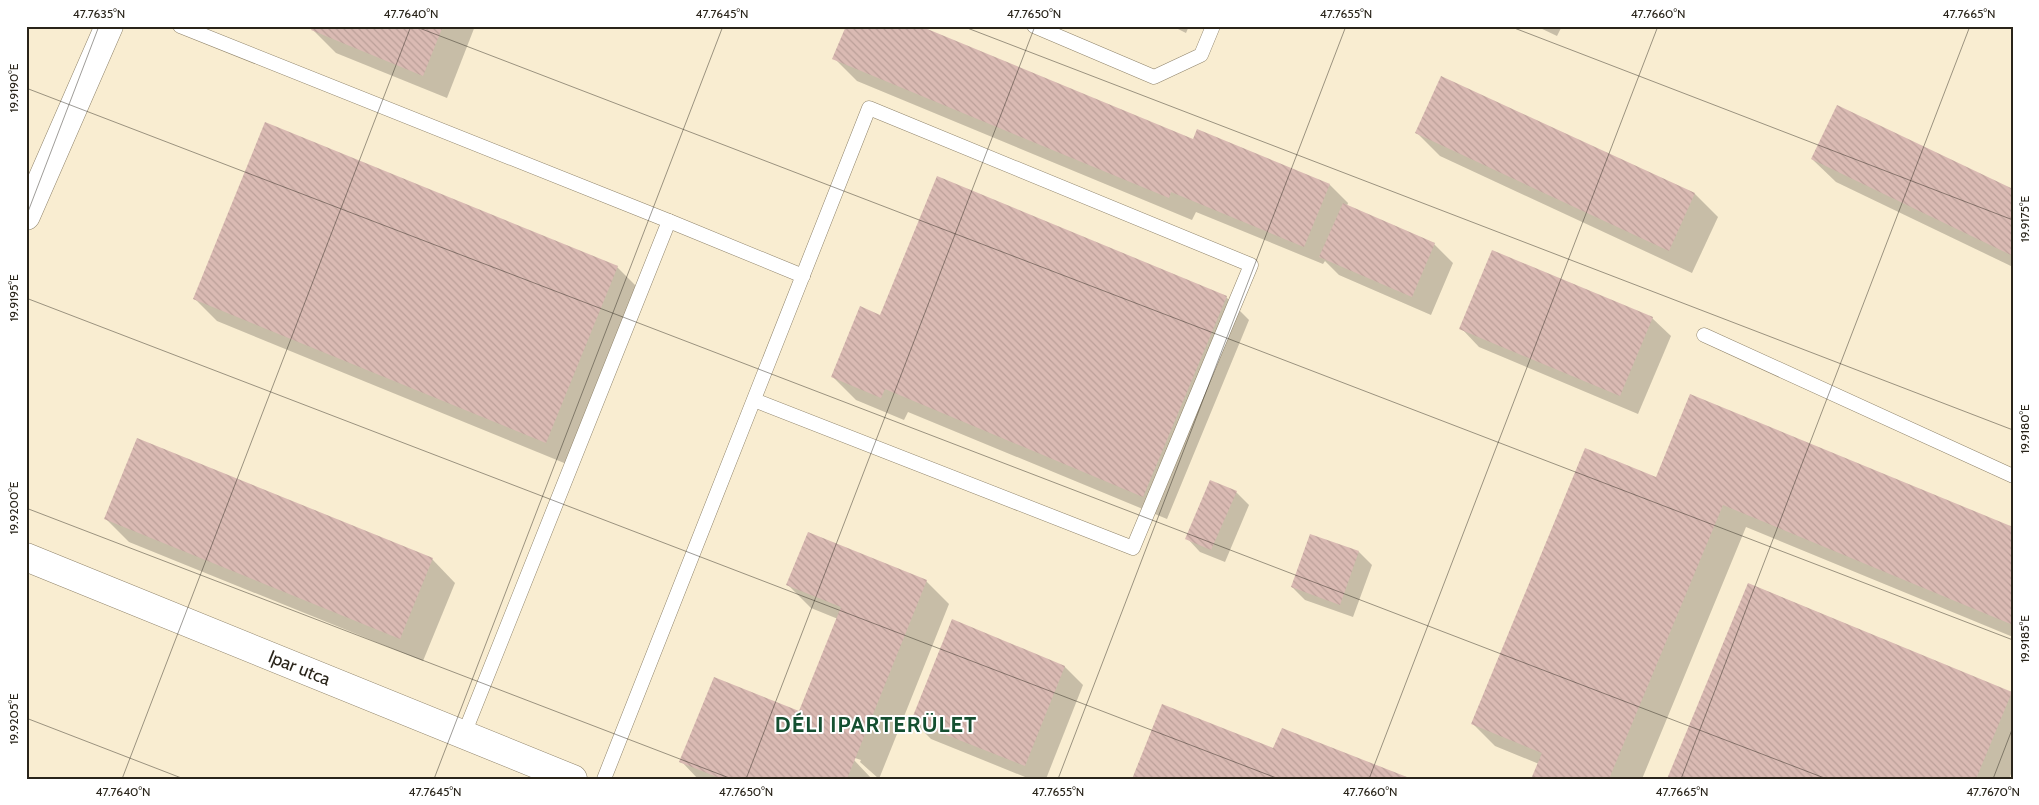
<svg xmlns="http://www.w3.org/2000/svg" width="2039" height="805" viewBox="0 0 2039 805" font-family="Cabin,sans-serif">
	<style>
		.shadow { fill: #0003 }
		.building { fill: url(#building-back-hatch) }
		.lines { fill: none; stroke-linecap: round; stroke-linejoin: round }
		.lane-casing { stroke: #8f836a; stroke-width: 15 }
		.secondary-casing { stroke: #8f836a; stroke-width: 29 }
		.lane { stroke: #fff; stroke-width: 14 }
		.secondary { stroke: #fff; stroke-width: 28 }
		.ticks { fill: none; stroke: #29241a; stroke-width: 1; stroke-opacity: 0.45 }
		.labels { text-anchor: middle; stroke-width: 4; stroke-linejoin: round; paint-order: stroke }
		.street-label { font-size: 18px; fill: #29241a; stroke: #fff }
		.district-label { font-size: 22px; font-weight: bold; letter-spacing: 1px; fill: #144f31; stroke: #fff }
		.neatline { fill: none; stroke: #29241a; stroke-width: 2 }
		.ticks-label { font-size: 12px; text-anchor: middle; fill: #29241a }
	</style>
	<defs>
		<pattern id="building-back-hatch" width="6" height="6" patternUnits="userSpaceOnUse" patternTransform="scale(1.25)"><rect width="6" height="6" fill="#dabab3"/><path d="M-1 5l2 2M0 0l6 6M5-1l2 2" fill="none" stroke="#bba099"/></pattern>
	</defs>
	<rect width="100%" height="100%" fill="#f9edd1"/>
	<g class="shadow">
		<polygon points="314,26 475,26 447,98 336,53 313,30"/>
		<polygon points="1172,26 1189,26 1186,33"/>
		<polygon points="1536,26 1562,26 1557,36"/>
		<polygon points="834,58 1192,140 1330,185 1348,203 1347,206 1434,244 1453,263 1431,315 1339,275 1325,261 1323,264 1196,212 1192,220 857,81"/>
		<polygon points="1417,133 1695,194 1718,217 1692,273 1440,156"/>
		<polygon points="1812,159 2013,191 2013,267 1836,182"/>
		<polygon points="617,267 640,290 569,465 217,321 194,298"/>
		<polygon points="1226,297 1249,320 1167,519 908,412 904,420 856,400 833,377 880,316"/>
		<polygon points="1652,318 1671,336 1638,414 1479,347 1461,328"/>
		<polygon points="1657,479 2013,529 2013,637 1746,527 1642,779 1533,779 1539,764 1495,746 1472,723"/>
		<polygon points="1236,492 1249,505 1225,562 1200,552 1187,538"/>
		<polygon points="106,519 432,559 455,583 423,661 129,542"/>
		<polygon points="1311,535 1359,552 1372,565 1353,617 1305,600 1292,587"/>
		<polygon points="926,581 949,604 879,779 860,762 861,760 855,758 854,760 872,779 698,779 681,761 799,712 838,619 811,608 788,585"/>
		<polygon points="1749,584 2012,693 2013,769 2009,779 1669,779"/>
		<polygon points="952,621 1065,667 1083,685 1046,779 1030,779 931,739 912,720"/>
	</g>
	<g class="building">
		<polygon points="313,26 443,26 423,76 311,30"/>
		<polygon points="846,26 920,26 1193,139 1197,129 1330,184 1304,247 1171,192 1169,198 832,59"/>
		<polygon points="1441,76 1695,193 1669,251 1415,133"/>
		<polygon points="1837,105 2013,189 2013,256 1811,159"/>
		<polygon points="265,122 618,266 546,443 193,299"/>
		<polygon points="937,176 1227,296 1143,497 885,389 881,398 831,377 860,306 880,315"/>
		<polygon points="1343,203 1435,243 1412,297 1319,257"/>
		<polygon points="1492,250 1653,317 1620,396 1459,329"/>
		<polygon points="1690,394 2013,527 2013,625 1723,505 1609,779 1531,779 1542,753 1471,724 1585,448 1656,477"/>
		<polygon points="137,438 433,558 400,639 104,519"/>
		<polygon points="1210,480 1237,491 1211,550 1185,539"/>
		<polygon points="808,532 927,580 847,779 722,779 679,762 714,677 799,711 841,607 786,585"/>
		<polygon points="1310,534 1359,551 1340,605 1291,587"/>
		<polygon points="1748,583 2012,692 1976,779 1667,779"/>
		<polygon points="952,619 1065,666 1025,766 911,721"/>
		<polygon points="1162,704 1273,748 1282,728 1412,779 1132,779"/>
	</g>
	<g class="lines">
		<g class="lane-casing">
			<g id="lane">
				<polyline points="180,26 669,221 464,734"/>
				<polyline points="1034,26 1154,77 1201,55 1213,26"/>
				<polyline points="669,221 803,276"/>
				<polyline points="1704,335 2013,476"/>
				<polyline points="604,779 869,108 1251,265 1133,548 754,400"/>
			</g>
		</g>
		<g class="secondary-casing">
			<g id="secondary">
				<polyline points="26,216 109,26"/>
				<path id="s1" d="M26,557l547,222"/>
			</g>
		</g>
		<use href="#lane" class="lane"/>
		<use href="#secondary" class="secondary"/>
	</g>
	<path class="ticks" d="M414,26l1599,614M962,26l1051,404M1509,26l504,194M26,88l1801,691M26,217l73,-191M26,298l1253,481M26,508l706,271M26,718l158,61M122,779l289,-753M434,779l289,-753M746,779l289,-753M1058,779l288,-753M1369,779l289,-753M1681,779l289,-753M1993,779l20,-52"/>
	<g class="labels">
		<g class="street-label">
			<text dy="6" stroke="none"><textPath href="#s1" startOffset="295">Ipar utca</textPath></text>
		</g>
		<g class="district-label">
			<text x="876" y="732">DÉLI IPARTERÜLET</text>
		</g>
	</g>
	<rect width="2039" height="805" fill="none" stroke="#ffffff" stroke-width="55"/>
	<rect x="28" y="28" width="1984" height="750" class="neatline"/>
	<g class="ticks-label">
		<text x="99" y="18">47.7635°N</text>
		<text x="411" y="18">47.7640°N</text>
		<text x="722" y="18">47.7645°N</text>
		<text x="1034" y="18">47.7650°N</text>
		<text x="1346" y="18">47.7655°N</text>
		<text x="1658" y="18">47.7660°N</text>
		<text x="1969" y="18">47.7665°N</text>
		<text transform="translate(14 88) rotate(-90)" y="4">19.9190°E</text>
		<text transform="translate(2025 219) rotate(-90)" y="4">19.9175°E</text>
		<text transform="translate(14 298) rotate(-90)" y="4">19.9195°E</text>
		<text transform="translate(2025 429) rotate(-90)" y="4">19.9180°E</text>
		<text transform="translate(14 508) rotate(-90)" y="4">19.9200°E</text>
		<text transform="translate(2025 639) rotate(-90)" y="4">19.9185°E</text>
		<text transform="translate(14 719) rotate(-90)" y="4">19.9205°E</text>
		<text x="123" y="796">47.7640°N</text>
		<text x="435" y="796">47.7645°N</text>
		<text x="746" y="796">47.7650°N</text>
		<text x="1058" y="796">47.7655°N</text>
		<text x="1370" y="796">47.7660°N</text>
		<text x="1682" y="796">47.7665°N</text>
		<text x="1993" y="796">47.7670°N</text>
	</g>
</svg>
